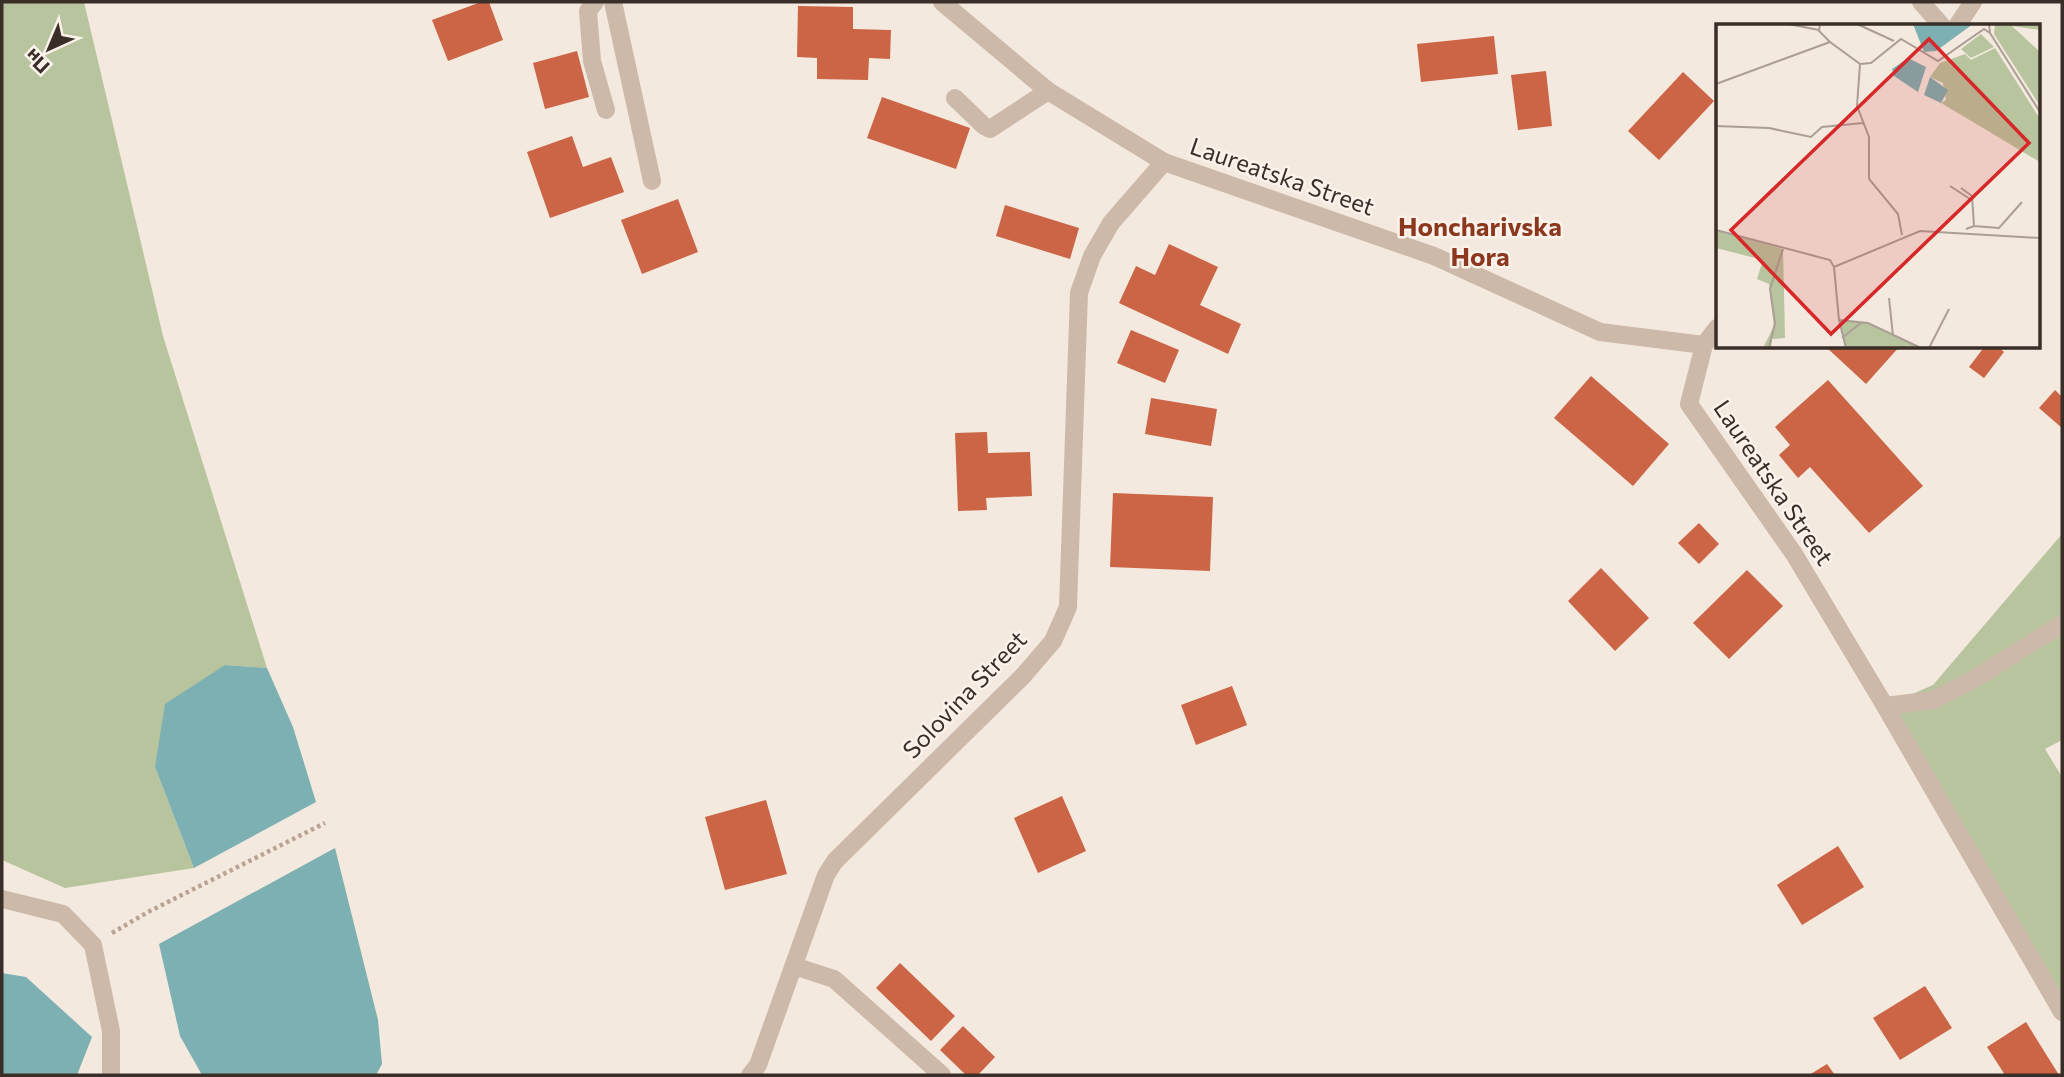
<svg xmlns="http://www.w3.org/2000/svg" width="2064" height="1077" viewBox="0 0 2064 1077" font-family="Commissioner,sans-serif">
	<style>
		.green { fill: #b7c49d }
		.water { fill: #7cb0b2 }
		.building { fill: #cb6545 }
		.lines { fill: none; stroke-linecap: round; stroke-linejoin: round }
		.path { stroke: #b9a393; stroke-width: 4.5; stroke-dasharray: 3.5 3.5; stroke-linecap: butt }
		.minor { stroke: #cdb9a9; stroke-width: 18 }
		.labels { text-anchor: middle; stroke-width: 5; stroke-linejoin: round; paint-order: stroke }
		.street-label { font-size: 24px; fill: #3a2e29; stroke: #fbf3eb }
		.neighbourhood-label { font-size: 26px; font-weight: bold; fill: #8c381f; stroke: #fbf3eb }
		.inset-road { fill: none; stroke: #aa9e96; stroke-width: 2 }
		.view { fill: #d62828; fill-opacity: 0.15; stroke: #d62828; stroke-width: 3.5 }
		.inset-edge { fill: none; stroke: #3a2e29; stroke-width: 3.5 }
	</style>
	<rect width="100%" height="100%" fill="#f4e9de"/>
	<g class="green">
		<polygon points="2,2 84,2 163,336 267,668 225,665 155,767 194,868 65,888 2,860"/>
		<polygon points="2062,534 2062,740 2045,749 2062,777 2062,1012 1885,706 1933,685"/>
	</g>
	<g class="water">
		<polygon points="225,665 267,668 293,727 316,802 194,868 155,767 165,704"/>
		<polygon points="335,848 378,1020 382,1064 376,1075 202,1075 180,1036 159,944"/>
		<polygon points="2,973 26,977 92,1037 77,1075 2,1075"/>
	</g>
	<g class="building">
		<polygon points="481,2 489,2 503,40 448,61 432,20"/>
		<polygon points="798,6 853,7 853,29 891,30 890,59 869,58 868,80 817,79 817,58 797,57"/>
		<polygon points="1494,36 1498,74 1421,82 1417,44"/>
		<polygon points="577,51 589,97 545,109 533,63"/>
		<polygon points="1546,71 1552,126 1518,130 1511,75"/>
		<polygon points="1683,72 1714,101 1659,160 1628,131"/>
		<polygon points="882,97 970,128 956,169 867,138"/>
		<polygon points="572,136 583,167 611,157 624,192 550,218 527,152"/>
		<polygon points="678,199 698,252 642,274 621,220"/>
		<polygon points="1005,205 1079,228 1070,259 996,236"/>
		<polygon points="1169,244 1218,267 1200,305 1241,324 1228,354 1119,303 1136,266 1155,275"/>
		<polygon points="1131,330 1179,350 1165,383 1117,363"/>
		<polygon points="1825,346 1900,346 1866,384"/>
		<polygon points="1985,346 1997,346 2004,352 1984,378 1969,367"/>
		<polygon points="1591,376 1669,444 1633,486 1554,418"/>
		<polygon points="1828,380 1923,486 1869,533 1810,467 1798,478 1779,455 1790,445 1775,427"/>
		<polygon points="2055,390 2062,397 2062,428 2039,408"/>
		<polygon points="1151,398 1217,409 1211,446 1145,434"/>
		<polygon points="987,432 988,453 1030,452 1032,496 986,498 987,510 958,511 955,433"/>
		<polygon points="1113,493 1213,497 1210,571 1110,567"/>
		<polygon points="1699,523 1719,544 1699,564 1678,543"/>
		<polygon points="1601,568 1649,618 1615,651 1568,601"/>
		<polygon points="1747,570 1783,606 1729,659 1693,623"/>
		<polygon points="1232,686 1247,725 1196,745 1181,705"/>
		<polygon points="1062,796 1086,851 1038,873 1014,818"/>
		<polygon points="766,800 787,874 725,890 705,817"/>
		<polygon points="1838,846 1864,887 1802,925 1777,885"/>
		<polygon points="900,963 955,1016 931,1041 876,988"/>
		<polygon points="1925,986 1952,1028 1900,1060 1873,1018"/>
		<polygon points="2026,1022 2059,1075 2005,1075 1987,1047"/>
		<polygon points="963,1026 995,1057 978,1075 966,1075 940,1050"/>
		<polygon points="1827,1064 1835,1075 1809,1075"/>
	</g>
	<g class="lines">
		<polyline class="path" points="112,933 148,912 325,823"/>
		<g class="minor">
			<polyline points="595,2 588,11 592,61 606,110"/>
			<polyline points="613,2 652,181"/>
			<polyline points="942,2 1048,91 1164,162 1434,256 1600,332 1704,345"/>
			<polyline points="1921,2 1942,26"/>
			<polyline points="1957,26 1973,2"/>
			<polyline points="955,98 984,126 990,129 1048,91"/>
			<polyline points="1717,328 1704,345 1689,404 1794,554 1885,706 2062,1012"/>
			<polyline points="1885,706 1934,700 1974,679 2062,624"/>
			<polyline points="2,899 63,914 93,945 111,1031 111,1075"/>
			<polyline points="794,966 834,979 942,1075"/>
			<polyline points="750,1075 758,1065 826,875 835,861 1023,676 1053,641 1068,607 1079,293 1092,256 1111,223 1164,162"/>
		</g>
	</g>
	<g class="labels">
		<g class="street-label">
			<text transform="translate(1282 177) rotate(19)" y="8">Laureatska Street</text>
			<text transform="translate(1773 483) rotate(56)" y="8">Laureatska Street</text>
			<text transform="translate(965 695) rotate(-46)" y="8">Solovina Street</text>
		</g>
		<g class="neighbourhood-label">
			<text x="1480" y="236">Honcharivska<tspan x="1480" dy="30">Hora</tspan></text>
		</g>
	</g>
	<g transform="translate(1716 24)">
		<rect width="324" height="324" fill="#f4e9de"/>
		<path d="M279,0h45v6l-28,-4 28,26v54l-46,-72zM265,10l13,13 -23,11 -10,-9zM279,24l45,71v43l-99,-59 5,-3 -3,-17 -13,-6 10,-14 25,-9 6,6zM0,206l67,19 2,89 -13,1 -1,9h-8l11,-22 -5,-42 -12,-5 6,-19 -47,-12zM123,296l29,3 53,25h-75z" fill="#b7c49d"/>
		<path d="M197,0h60l-37,27 -12,1zM192,34l18,9 -8,25 -24,-16 -2,-7zM214,53l18,13 -7,13 -17,-8z" fill="#7cb0b2"/>
		<path class="inset-road" d="M72,0l31,6M104,0l-1,7 11,11 30,22 -3,42 12,31v42l29,35 4,21M141,0l37,17M273,0l1,9 50,79M144,40l11,-1 30,-24 37,22 46,-32 6,4M0,60l114,-42M0,102l53,2 42,9 11,-10 41,-4M234,162l20,13M245,164l11,8 2,30M250,205l8,-3 25,2 23,-26M0,206l114,30 4,7M118,243l86,-36 120,7M118,243l5,53 29,3 53,25M173,274l4,38M123,296l7,28M126,314l20,-16M53,324l6,-25 -5,-34 13,-40M213,324l20,-39"/>
		<path class="view" d="M213,15l100,104 -198,191 -100,-104z"/>
		<rect width="324" height="324" class="inset-edge"/>
	</g>
	<rect width="2064" height="1077" fill="none" stroke="#3a2e29" stroke-width="7"/>
	<g transform="translate(49 49) rotate(224)" stroke="#fbf3eb" stroke-width="5" paint-order="stroke">
	<path d="M0-5L12 26L0 18L-12 26Z" fill="#3a2e29"/>
	<text y="-10" font-size="19" font-weight="bold" text-anchor="middle" fill="#3a2e29">Пн</text>
	</g>
</svg>
